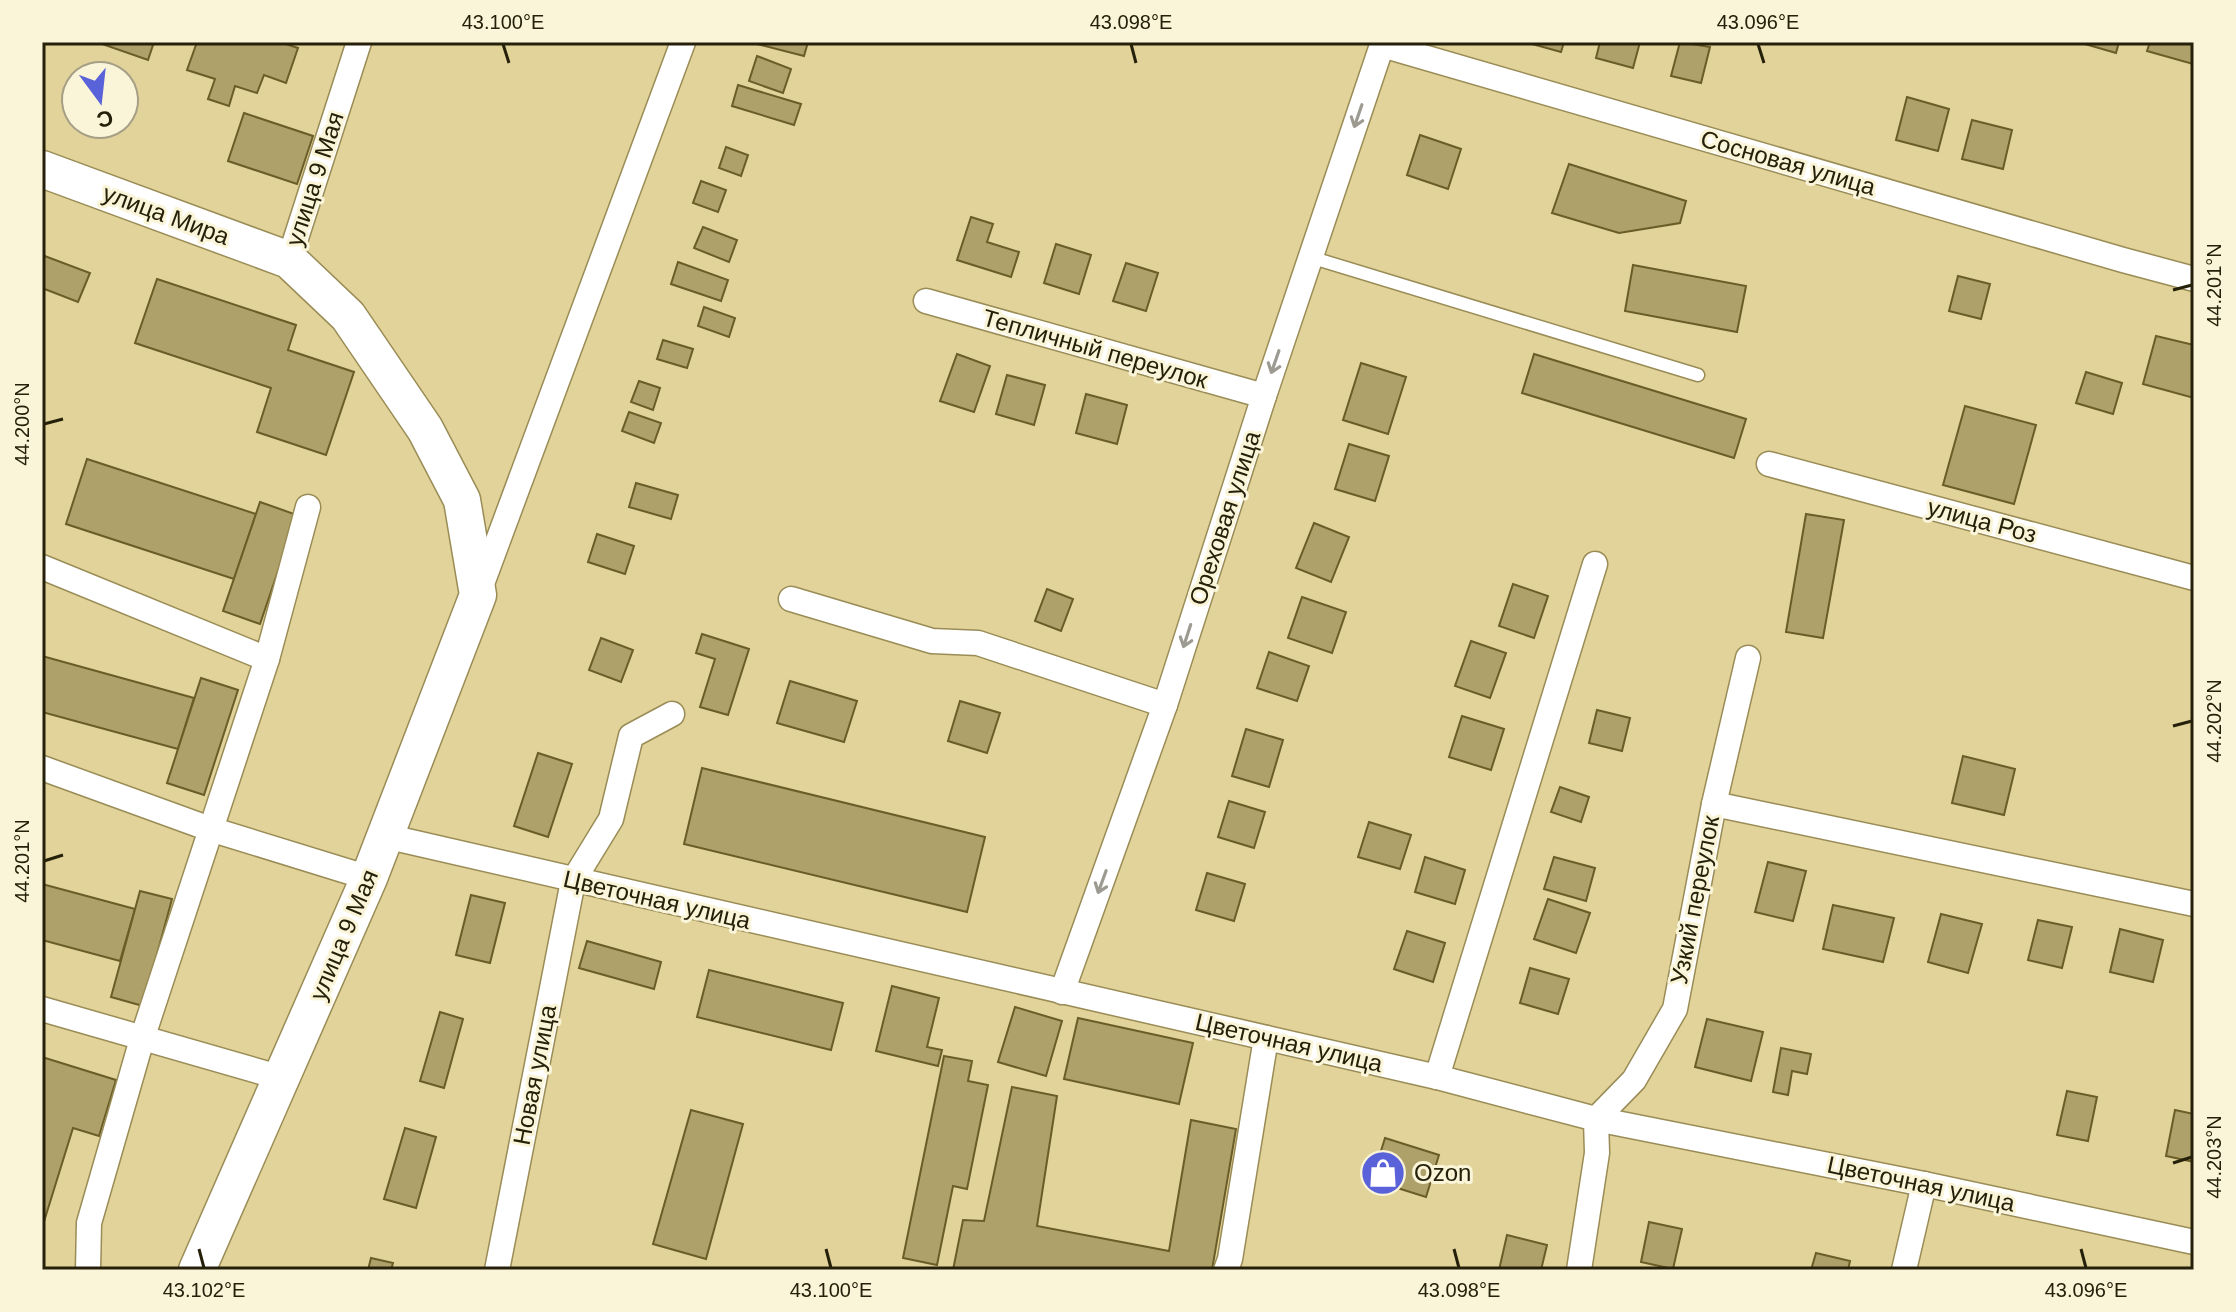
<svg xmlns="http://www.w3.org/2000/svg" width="2236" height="1312" viewBox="0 0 2236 1312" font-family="Helvetica,sans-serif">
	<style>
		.building { fill: #afa16a; stroke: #6a5d28; stroke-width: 2 }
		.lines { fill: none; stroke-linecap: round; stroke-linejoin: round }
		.lane-casing { stroke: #9a8c56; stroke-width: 15 }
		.street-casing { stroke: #9a8c56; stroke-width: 27 }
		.secondary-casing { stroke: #9a8c56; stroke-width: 39 }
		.lane { stroke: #fff; stroke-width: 12 }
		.street { stroke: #fff; stroke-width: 24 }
		.secondary { stroke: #fff; stroke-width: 36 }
		.oneway { stroke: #9d9b91 }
		.ticks { fill: none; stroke: #25200a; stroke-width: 3 }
		.labels { text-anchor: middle; stroke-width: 6; stroke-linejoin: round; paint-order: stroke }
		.street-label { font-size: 24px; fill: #25200a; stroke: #faf4d8 }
		.poi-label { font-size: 24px; fill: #25200a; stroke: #faf4d8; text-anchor: start }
		.neatline { fill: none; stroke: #25200a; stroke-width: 3 }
		.ticks-label { font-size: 20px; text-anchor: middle; fill: #25200a }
	</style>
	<rect width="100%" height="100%" fill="#e1d39a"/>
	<g class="building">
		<polygon points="103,42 154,42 148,60 102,44"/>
		<polygon points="197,42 212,44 213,42 280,42 298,48 286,83 264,75 257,93 235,86 229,106 208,99 215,79 187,70"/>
		<polygon points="758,42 808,42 804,56 757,44"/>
		<polygon points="1525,42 1564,42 1561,52"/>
		<polygon points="1600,42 1640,42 1633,68 1596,58"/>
		<polygon points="1680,42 1710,47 1701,83 1671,76"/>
		<polygon points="2078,42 2119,42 2116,53"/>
		<polygon points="2150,42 2194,42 2193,64 2147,51"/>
		<polygon points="757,56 791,69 783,93 749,81"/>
		<polygon points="738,85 801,104 794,125 732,106"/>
		<polygon points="1907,97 1949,109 1938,151 1896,140"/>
		<polygon points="244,113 313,136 297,184 228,161"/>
		<polygon points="1972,120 2012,130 2003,169 1962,159"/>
		<polygon points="1420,135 1461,149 1448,189 1407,175"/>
		<polygon points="726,147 748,155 741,176 719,168"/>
		<polygon points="1569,164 1686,201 1680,223 1619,233 1552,213"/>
		<polygon points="701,181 726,190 718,212 693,203"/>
		<polygon points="971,217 993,224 987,242 1019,252 1011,277 957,260"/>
		<polygon points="703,227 737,240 729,262 694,248"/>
		<polygon points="1056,244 1091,255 1079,294 1044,283"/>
		<polygon points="42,255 90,273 78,302 42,288"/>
		<polygon points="678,262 728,280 721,301 671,284"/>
		<polygon points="1126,263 1158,273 1146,311 1113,301"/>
		<polygon points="1633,265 1746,286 1737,332 1625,311"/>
		<polygon points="1958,276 1990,284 1981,319 1949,311"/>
		<polygon points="157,279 296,325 288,350 354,372 326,455 257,432 271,388 135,343"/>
		<polygon points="704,307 735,318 729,337 698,326"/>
		<polygon points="2156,336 2194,345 2194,398 2143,384"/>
		<polygon points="663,340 693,349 687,368 657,359"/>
		<polygon points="957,354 990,366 974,412 940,401"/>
		<polygon points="1534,354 1746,419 1734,458 1522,393"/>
		<polygon points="1361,363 1406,377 1388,434 1343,420"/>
		<polygon points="2086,372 2122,383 2113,414 2076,403"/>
		<polygon points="1007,375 1045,385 1034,425 996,414"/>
		<polygon points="639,381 660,388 653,410 631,402"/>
		<polygon points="1086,394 1127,405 1117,444 1076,433"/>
		<polygon points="1965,406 2036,425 2014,504 1943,485"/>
		<polygon points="629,412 661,423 654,443 622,431"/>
		<polygon points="1349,444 1389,456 1375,501 1335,489"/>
		<polygon points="87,459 256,514 234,579 66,524"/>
		<polygon points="636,483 678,495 671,519 629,507"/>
		<polygon points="260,502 297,515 260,624 223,611"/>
		<polygon points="1806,514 1844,520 1823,638 1786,632"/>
		<polygon points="1314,523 1349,537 1331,582 1296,568"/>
		<polygon points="597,534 634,546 625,574 588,562"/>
		<polygon points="1513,584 1548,596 1534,638 1499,626"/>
		<polygon points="1047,589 1073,599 1061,631 1035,621"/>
		<polygon points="1302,597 1346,612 1332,653 1288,638"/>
		<polygon points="702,634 749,649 728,715 700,707 715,659 696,653"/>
		<polygon points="601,638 633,650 621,682 589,670"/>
		<polygon points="1471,641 1506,653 1490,698 1455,686"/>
		<polygon points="1269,652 1309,666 1297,701 1257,688"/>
		<polygon points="42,656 194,698 178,749 42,712"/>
		<polygon points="201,678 238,690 204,795 167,783"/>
		<polygon points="790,681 857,701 844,742 777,723"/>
		<polygon points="960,701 1000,713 987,753 948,741"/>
		<polygon points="1597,710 1630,718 1622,751 1589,743"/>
		<polygon points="1462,716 1504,729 1491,770 1449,757"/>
		<polygon points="1246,729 1283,740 1269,787 1232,776"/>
		<polygon points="538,753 572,764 548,837 514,826"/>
		<polygon points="1963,756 2015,769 2004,815 1952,803"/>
		<polygon points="702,768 985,837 967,912 684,844"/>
		<polygon points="1560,787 1589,797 1581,822 1551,812"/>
		<polygon points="1229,801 1265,812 1254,848 1218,837"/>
		<polygon points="1369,822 1411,835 1400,869 1358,857"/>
		<polygon points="1425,857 1465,870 1455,904 1415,892"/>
		<polygon points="1554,857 1595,868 1586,901 1544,889"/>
		<polygon points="1768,862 1806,871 1793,921 1755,912"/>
		<polygon points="1207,873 1245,884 1234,921 1196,910"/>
		<polygon points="42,884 135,909 120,961 42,940"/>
		<polygon points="140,891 172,899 143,1006 111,997"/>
		<polygon points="471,895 505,903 490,963 456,955"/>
		<polygon points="1548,899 1590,913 1576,953 1534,939"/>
		<polygon points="1833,905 1894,918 1883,962 1823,949"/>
		<polygon points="1941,914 1982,924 1968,973 1928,962"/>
		<polygon points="2038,920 2072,927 2062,968 2028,960"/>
		<polygon points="2120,929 2163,940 2153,982 2110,972"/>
		<polygon points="1407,931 1445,943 1433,982 1394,969"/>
		<polygon points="587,941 661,962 654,989 579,968"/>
		<polygon points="1530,968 1569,979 1558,1014 1520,1003"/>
		<polygon points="709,970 843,1003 831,1050 697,1017"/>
		<polygon points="892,986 939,998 927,1047 942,1050 938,1066 876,1051"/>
		<polygon points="1015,1007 1062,1021 1046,1076 998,1062"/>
		<polygon points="440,1012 463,1019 444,1088 420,1081"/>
		<polygon points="1078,1018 1193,1043 1179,1104 1064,1079"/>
		<polygon points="1707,1019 1763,1032 1751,1081 1695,1067"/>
		<polygon points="1781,1048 1811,1054 1807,1074 1792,1071 1788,1095 1773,1092"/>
		<polygon points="944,1056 972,1061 968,1081 988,1085 967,1189 953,1186 937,1265 903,1258"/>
		<polygon points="42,1057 116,1080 99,1136 73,1128 42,1228"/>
		<polygon points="1012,1087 1057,1096 1037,1226 1169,1251 1191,1120 1236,1129 1212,1270 953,1270 963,1220 984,1221"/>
		<polygon points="2067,1091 2097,1097 2088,1141 2057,1135"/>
		<polygon points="691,1110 743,1124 706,1259 653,1244"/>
		<polygon points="2175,1110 2194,1114 2194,1162 2166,1156"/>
		<polygon points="405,1128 436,1137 416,1208 384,1199"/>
		<polygon points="1385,1138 1439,1155 1426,1197 1372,1180"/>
		<polygon points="1649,1222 1682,1229 1673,1269 1641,1262"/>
		<polygon points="1507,1235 1547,1245 1541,1270 1499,1270"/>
		<polygon points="1816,1253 1850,1261 1848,1270 1811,1270"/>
		<polygon points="371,1258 393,1263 391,1270 368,1270"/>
	</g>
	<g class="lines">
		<g class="lane-casing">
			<polyline id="lane" points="1310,257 1698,375"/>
		</g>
		<g class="street-casing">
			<g id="street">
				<polyline points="1382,45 2123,260 2194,279"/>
				<polyline points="289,260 359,42"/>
				<polyline points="926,301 1264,396"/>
				<polyline points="1769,464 2194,578"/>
				<polyline points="42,567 267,659"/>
				<polyline points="480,589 683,42"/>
				<polyline points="791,599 932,641 978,643 1165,705"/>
				<polyline points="42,768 210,829 369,878"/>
				<polyline points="1714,804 2194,904"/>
				<polyline points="385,836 1437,1077 1596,1119 1924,1184 2194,1242"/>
				<polyline points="1062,992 1165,705 1264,396 1383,42"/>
				<polyline points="42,1009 282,1078"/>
				<polyline points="1437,1077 1595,564"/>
				<polyline points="88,1270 89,1223 142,1039 267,659 308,507"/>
				<polyline points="497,1270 573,881 611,819 631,736 672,714"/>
				<polyline points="1226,1270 1230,1259 1266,1038"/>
				<polyline points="1579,1270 1597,1153 1596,1119 1634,1080 1675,1009 1714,804 1748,658"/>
				<polyline points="1904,1270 1924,1184"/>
			</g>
		</g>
		<g class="secondary-casing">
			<polyline id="secondary" points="42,169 289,260 348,316 425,429 462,500 478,595 369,878 197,1270"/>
		</g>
		<use href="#lane" class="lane"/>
		<use href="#street" class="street"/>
		<use href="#secondary" class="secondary"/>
	</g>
	<defs><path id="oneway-shaft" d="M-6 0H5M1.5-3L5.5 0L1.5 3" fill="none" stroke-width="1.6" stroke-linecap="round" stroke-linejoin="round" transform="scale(2)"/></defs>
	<g class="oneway">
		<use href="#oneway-shaft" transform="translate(1358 116) rotate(109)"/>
		<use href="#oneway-shaft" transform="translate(1275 362) rotate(109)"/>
		<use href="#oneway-shaft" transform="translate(1187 636) rotate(108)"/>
		<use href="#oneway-shaft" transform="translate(1102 882) rotate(110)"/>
	</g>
	<path class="ticks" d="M503,44l6,19M1131,44l5,19M1758,44l6,19M2173,290l19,-5M44,424l19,-5M2173,726l19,-5M44,861l19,-6M2173,1163l19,-6M199,1249l5,19M826,1249l5,19M1454,1249l5,19M2081,1249l5,19"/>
	<defs>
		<g id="shop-disc" transform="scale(2.3)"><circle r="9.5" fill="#5a62da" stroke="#faf4d8"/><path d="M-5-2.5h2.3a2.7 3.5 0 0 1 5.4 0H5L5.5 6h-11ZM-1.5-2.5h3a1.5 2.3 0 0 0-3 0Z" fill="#fff"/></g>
	</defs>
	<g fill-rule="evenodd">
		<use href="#shop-disc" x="1383" y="1173"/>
	</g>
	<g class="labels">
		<g class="street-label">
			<text transform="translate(1788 163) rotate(16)" y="8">Сосновая улица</text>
			<text transform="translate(315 179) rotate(-72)" y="8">улица 9 Мая</text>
			<text transform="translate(166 215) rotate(20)" y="8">улица Мира</text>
			<text transform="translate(1095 349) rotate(16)" y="8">Тепличный переулок</text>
			<text transform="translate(1225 518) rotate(-72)" y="8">Ореховая улица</text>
			<text transform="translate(1982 521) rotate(15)" y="8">улица Роз</text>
			<text transform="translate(657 900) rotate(13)" y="8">Цветочная улица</text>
			<text transform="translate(1695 900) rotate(-79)" y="8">Узкий переулок</text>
			<text transform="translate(344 935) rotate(-67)" y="8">улица 9 Мая</text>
			<text transform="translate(1289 1043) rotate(13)" y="8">Цветочная улица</text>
			<text transform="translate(535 1075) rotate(-79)" y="8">Новая улица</text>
			<text transform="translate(1921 1184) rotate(12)" y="8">Цветочная улица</text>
		</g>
		<g class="poi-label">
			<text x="1414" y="1181">Ozon</text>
		</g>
	</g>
	<rect width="2236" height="1312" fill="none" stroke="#faf4d8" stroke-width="88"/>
	<g transform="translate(100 100) rotate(165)"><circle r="38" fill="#faf4d8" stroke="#a59f86" stroke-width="2"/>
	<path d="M0-6L14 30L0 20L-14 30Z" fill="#5a62da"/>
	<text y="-12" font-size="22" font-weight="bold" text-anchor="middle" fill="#25200a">С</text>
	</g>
	<rect x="44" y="44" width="2148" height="1224" class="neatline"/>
	<g class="ticks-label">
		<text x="503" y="29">43.100°E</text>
		<text x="1131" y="29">43.098°E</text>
		<text x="1758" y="29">43.096°E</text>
		<text transform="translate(2214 285) rotate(-90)" y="7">44.201°N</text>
		<text transform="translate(22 424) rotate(-90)" y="7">44.200°N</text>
		<text transform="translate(2214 721) rotate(-90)" y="7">44.202°N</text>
		<text transform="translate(22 861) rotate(-90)" y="7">44.201°N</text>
		<text transform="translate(2214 1157) rotate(-90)" y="7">44.203°N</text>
		<text x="204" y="1297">43.102°E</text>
		<text x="831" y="1297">43.100°E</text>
		<text x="1459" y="1297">43.098°E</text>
		<text x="2086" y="1297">43.096°E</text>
	</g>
</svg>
